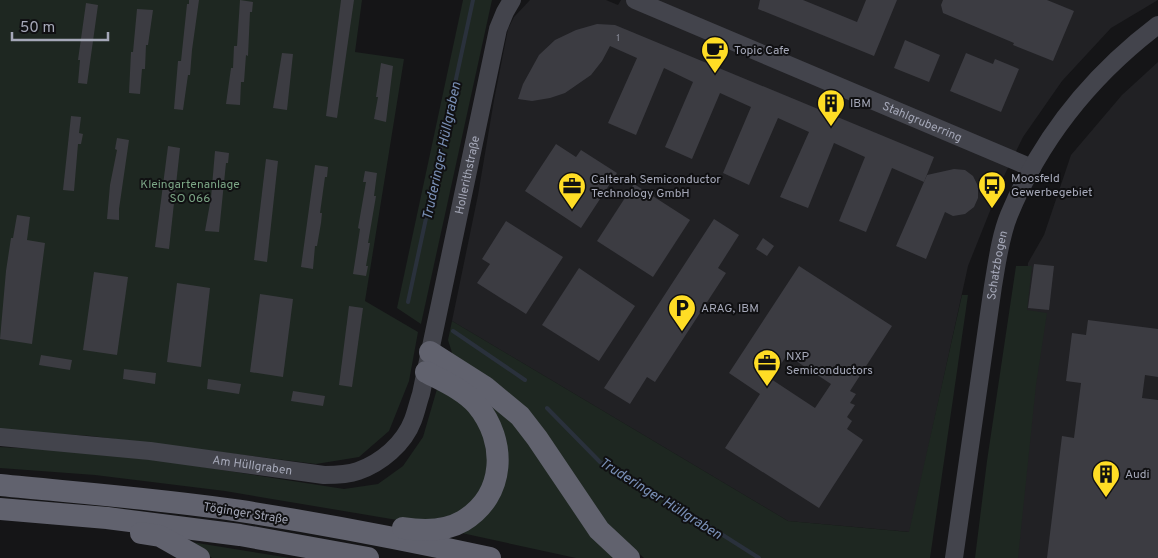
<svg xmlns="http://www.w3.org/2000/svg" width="1158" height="558" viewBox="0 0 1158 558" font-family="Overpass,sans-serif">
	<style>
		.built { fill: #212124 }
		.green { fill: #1e2721 }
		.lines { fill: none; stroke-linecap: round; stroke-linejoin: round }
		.stream { stroke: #2a313c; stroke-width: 4 }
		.building { fill: #3c3c42; fill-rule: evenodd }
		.secondary { stroke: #43444c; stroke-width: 18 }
		.motorway { stroke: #61626e; stroke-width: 22 }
		.labels { text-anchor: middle; stroke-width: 4; stroke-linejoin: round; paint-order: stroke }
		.number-label { font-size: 10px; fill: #8b8d9a }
		.poi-label { font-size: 12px; fill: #a5a8b8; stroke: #101012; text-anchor: start }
		.street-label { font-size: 12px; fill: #a5a8b8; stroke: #101012 }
		.park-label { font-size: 12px; fill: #7ba585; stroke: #101012 }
		.water-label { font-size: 14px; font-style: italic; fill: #798fb6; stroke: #101012 }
	</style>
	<rect width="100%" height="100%" fill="#151517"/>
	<g class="built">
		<polygon points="530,0 606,0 618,5 621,0 1158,0 1111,28 1062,81 1023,137 1004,176 968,266 910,532 788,521 452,321 478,195 494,100 508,29 514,17"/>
		<polygon points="1158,62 1158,558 1011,558 1028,263 1044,235 1071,155 1122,95"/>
	</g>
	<g class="green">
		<polygon points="0,0 362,0 355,52 404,59 365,301 418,332 409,381 389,431 359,457 316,464 91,436 0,430"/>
		<polygon points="463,0 492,0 421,324 397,308"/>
		<polygon points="1016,266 1032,266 1027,310 1047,313 1036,385 1018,558 975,558 987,461"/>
		<polygon points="962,295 968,295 930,558 644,558 610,527 454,359 448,340 452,321 788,521 909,532"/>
		<polygon points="450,373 508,417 618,558 576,558 457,532 506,463"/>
		<polygon points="437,389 456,396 488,434 489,479 462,513 415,523 225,491 95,475 0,468 0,447 73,451 171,462 344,489 378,484 403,466 423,437"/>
		<polygon points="191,542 290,558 212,558"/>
	</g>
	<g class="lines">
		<g class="stream">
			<polyline points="408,302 473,0"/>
			<polyline points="453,331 525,380"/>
			<polyline points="547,408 600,462 674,504 759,558"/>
		</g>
	</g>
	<g class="building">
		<polygon points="189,0 199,0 192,50 190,75 188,75 183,110 174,109 178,61 181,61 187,4 189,4"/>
		<polygon points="240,0 253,2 252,12 250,12 248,56 246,55 244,82 241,82 240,105 226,104 231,68 233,68 234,46 237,46"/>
		<polygon points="341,0 354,0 337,118 326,116"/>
		<polygon points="760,0 803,0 857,22 866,0 897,0 874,56 758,9"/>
		<polygon points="943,0 1047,0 1074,11 1053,61 1013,45 1014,43 943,13 941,5"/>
		<polygon points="86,3 98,5 87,84 78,83 80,60 78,60"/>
		<polygon points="137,9 153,10 148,45 146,45 145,69 142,69 140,94 129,93 131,52 133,52"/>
		<polygon points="597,24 615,25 934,157 924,182 892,168 866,232 839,221 865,157 834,143 808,208 780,197 809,132 778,118 749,185 723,173 751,107 720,93 692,159 665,147 693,82 664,68 636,135 608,123 637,58 610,46 602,61 591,75 565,93 550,98 532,101 518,99 523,84 539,55 555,40 576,30"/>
		<polygon points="905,40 940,55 929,82 894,68"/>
		<polygon points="282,53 293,54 287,110 273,108"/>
		<polygon points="966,53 993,64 995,59 1019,69 1001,112 950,91"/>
		<polygon points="381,63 393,66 386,122 374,119 378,97 376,97"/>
		<polygon points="71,116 81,117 79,133 83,134 81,144 78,144 74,191 63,190"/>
		<polygon points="117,138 129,140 119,209 119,220 107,219 110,185 117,150 115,149"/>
		<polygon points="556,144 576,157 581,150 617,173 581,228 525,191"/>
		<polygon points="168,146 180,148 169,249 155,247"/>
		<polygon points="215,151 229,153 228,163 226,163 219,232 205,231 211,198"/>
		<polygon points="266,159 278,161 267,262 254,260"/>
		<polygon points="315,165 328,167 327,177 325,177 320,213 322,213 321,223 317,246 315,246 313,269 301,267"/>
		<polygon points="954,169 965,170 973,176 978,186 978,198 974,207 965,214 953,216 945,212 926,259 896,246 927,175"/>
		<polygon points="365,171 377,173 374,196 376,196 368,243 370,243 366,266 368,266 366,276 353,274 360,229 358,228 366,182 363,182"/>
		<polygon points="634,184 690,220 653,277 597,241"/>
		<polygon points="17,215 30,217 27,240 45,243 32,344 0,339 6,271 11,238 13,238"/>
		<polygon points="714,219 739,235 718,268 726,273 655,382 647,377 630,404 604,388"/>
		<polygon points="506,221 563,257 526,314 477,283 490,264 482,259"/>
		<polygon points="763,238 774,246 767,256 756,249"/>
		<polygon points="1034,264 1054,266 1049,310 1028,308"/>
		<path d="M799,266l93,60 -42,65 6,3 -6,9 5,2 -8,12 5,4 -5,8 16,11 -44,68 -94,-60 35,-54 -31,-21zM787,355l44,29 -16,24 -44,-29z"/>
		<polygon points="579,268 635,306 599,361 542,325"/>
		<polygon points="94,272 128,277 117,355 83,350"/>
		<polygon points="177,283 210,288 201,367 167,362"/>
		<polygon points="260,294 293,299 283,377 250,372"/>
		<polygon points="349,306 363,308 352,387 339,385"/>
		<polygon points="1088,320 1158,329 1158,377 1145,375 1142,398 1158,400 1158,558 1047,558 1062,436 1074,438 1081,383 1066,381 1072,333 1086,335"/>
		<polygon points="41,355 72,360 70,370 39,365"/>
		<polygon points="124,369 156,373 155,384 123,379"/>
		<polygon points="208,379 241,384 239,394 207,389"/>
		<polygon points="293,391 325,396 323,406 291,401"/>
	</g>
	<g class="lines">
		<g class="secondary">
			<path id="s1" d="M635,0l397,168"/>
			<path id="s2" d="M0,437l150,14 174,24c11,0 23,0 34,-4 23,-8 46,-27 55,-51 3,-8 5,-17 8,-26l77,-365 7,-17 7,-12"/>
			<path id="s3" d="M954,558l39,-272c4,-23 7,-49 16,-71 32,-77 83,-140 149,-190"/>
		</g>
		<g class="motorway">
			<polyline points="430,352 485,387 520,416 537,438 599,530 629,558"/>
			<path d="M0,485c80,8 161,14 241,26 83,13 166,29 249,47"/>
			<polyline points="0,509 107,518 240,535 368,558"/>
			<path d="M403,528c19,3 43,3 60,-7 43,-26 44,-80 14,-116 -13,-15 -34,-24 -51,-33"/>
			<polyline points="141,533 160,536 199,558"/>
		</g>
	</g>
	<defs>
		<g id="cafe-pin" transform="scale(1.4375)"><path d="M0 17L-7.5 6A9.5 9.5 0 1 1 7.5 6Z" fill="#ffdd25" stroke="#101012"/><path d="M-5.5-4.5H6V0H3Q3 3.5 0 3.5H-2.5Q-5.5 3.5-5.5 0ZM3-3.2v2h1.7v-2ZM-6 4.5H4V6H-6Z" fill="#111"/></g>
		<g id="building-pin" transform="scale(1.4375)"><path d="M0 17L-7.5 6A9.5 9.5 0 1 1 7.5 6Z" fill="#ffdd25" stroke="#101012"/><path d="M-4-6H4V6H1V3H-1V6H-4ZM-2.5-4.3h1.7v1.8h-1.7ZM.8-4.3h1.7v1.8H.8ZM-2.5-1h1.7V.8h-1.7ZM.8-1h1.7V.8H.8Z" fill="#111"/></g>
		<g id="bus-pin" transform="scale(1.4375)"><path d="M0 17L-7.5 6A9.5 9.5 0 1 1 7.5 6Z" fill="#ffdd25" stroke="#101012"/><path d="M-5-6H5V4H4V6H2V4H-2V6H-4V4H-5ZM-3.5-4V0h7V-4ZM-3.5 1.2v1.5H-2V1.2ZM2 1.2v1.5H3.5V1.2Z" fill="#111"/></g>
		<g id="office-pin" transform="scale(1.4375)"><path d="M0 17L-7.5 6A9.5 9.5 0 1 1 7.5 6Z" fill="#ffdd25" stroke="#101012"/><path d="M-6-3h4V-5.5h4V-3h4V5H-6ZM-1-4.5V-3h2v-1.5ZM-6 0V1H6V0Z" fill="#111"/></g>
		<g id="parking-pin" transform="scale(1.4375)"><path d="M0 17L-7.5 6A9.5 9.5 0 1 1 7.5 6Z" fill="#ffdd25" stroke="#101012"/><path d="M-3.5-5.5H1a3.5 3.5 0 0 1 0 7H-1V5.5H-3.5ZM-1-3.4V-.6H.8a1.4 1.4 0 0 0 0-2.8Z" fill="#111"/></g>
	</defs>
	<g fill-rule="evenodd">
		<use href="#cafe-pin" x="715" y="50"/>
		<use href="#building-pin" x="831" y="103"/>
		<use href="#bus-pin" x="992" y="185"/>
		<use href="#office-pin" x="572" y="186"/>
		<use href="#parking-pin" x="682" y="308"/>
		<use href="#office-pin" x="767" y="363"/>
		<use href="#building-pin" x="1106" y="474"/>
	</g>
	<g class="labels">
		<g class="number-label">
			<text x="618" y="41">1</text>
		</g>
		<g class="poi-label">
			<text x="734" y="54">Topic Cafe</text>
			<text x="850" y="107">IBM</text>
			<text x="1011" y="182">Moosfeld<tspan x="1011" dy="14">Gewerbegebiet</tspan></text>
			<text x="591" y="183">Calterah Semiconductor<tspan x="591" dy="14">Technology GmbH</tspan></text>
			<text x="701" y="312">ARAG, IBM</text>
			<text x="786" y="360">NXP<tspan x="786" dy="14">Semiconductors</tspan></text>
			<text x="1125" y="478">Audi</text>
		</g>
		<g class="street-label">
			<text dy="4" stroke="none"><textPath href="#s1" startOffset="312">Stahlgruberring</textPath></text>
			<text dy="4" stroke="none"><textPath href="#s2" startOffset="689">Hollerithstraße</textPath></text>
			<text dy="4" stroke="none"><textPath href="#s3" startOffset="296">Schatzbogen</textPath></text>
			<text dy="4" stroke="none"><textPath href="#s2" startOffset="254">Am Hüllgraben</textPath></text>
			<text transform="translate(246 513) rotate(9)" y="4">Töginger Straße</text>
		</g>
		<g class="park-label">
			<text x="190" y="188">Kleingartenanlage<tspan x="190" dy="14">SO 066</tspan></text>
		</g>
		<g class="water-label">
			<text transform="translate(441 151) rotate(-78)" y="5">Truderinger Hüllgraben</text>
			<text transform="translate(661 498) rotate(32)" y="5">Truderinger Hüllgraben</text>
		</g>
	</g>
	<path d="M12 32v8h96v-8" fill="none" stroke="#a5a8b8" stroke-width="2.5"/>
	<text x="20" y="32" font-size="15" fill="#a5a8b8" stroke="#101012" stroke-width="4" paint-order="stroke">50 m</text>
</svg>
